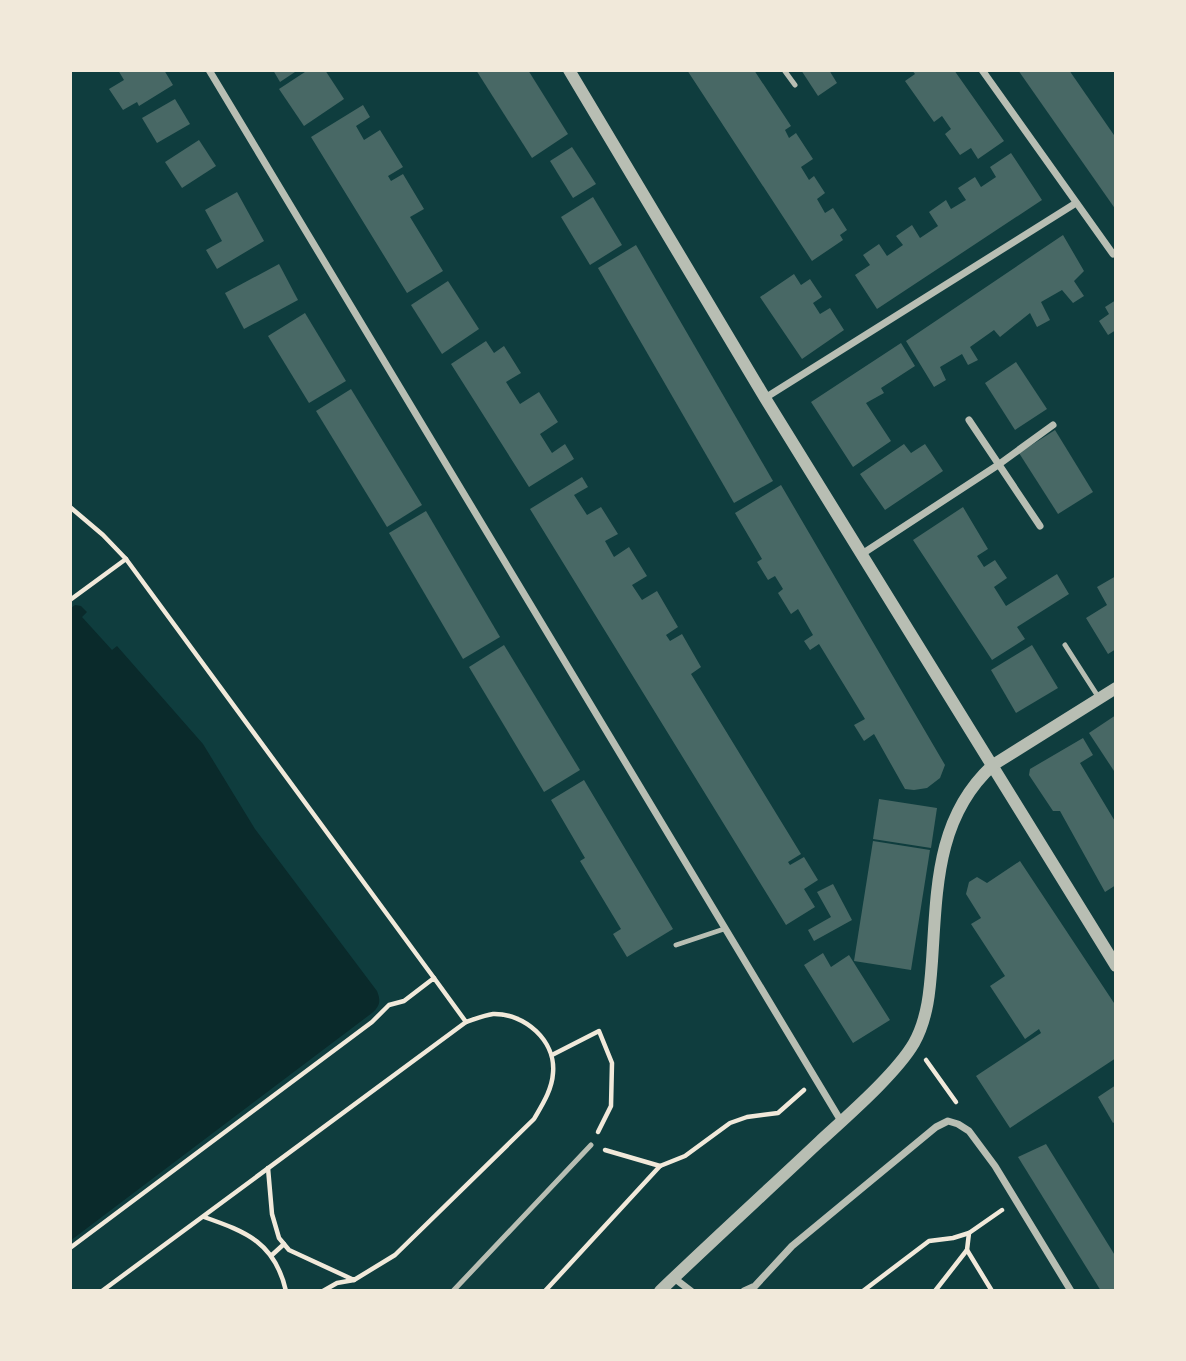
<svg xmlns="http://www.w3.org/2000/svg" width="1186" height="1361" viewBox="0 0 1186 1361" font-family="Quicksand,sans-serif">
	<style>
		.water { fill: #0a2a2b }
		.building { fill: #486865 }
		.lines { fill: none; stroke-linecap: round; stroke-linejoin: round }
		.path { stroke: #f1e9da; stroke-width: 4.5 }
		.service { stroke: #b8beb3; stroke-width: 5 }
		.minor { stroke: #b8beb3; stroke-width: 7 }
		.tertiary { stroke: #b8beb3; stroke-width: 12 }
	</style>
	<rect width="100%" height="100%" fill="#0f3d3e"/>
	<path class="water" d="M75,605l6,1 6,6 -5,5 30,33 5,-4 86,98 52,85 122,162c4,10 3,15 -5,22l-302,228v-632z"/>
	<g class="building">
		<polygon points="118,70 164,70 173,85 139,106 137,102 123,110 109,89 124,80"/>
		<polygon points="273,70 298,70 280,82"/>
		<polygon points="308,70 325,70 344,99 304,126 279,89"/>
		<polygon points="476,70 528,70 568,134 532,158"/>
		<polygon points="687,70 754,70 791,126 785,130 789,138 796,133 813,159 801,167 809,180 814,176 825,193 817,199 825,213 833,208 847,230 840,235 843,240 812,261"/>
		<polygon points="801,70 829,70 837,83 818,96"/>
		<polygon points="912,70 954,70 1004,141 978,159 971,148 960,155 945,134 951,129 942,116 934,122 905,81 915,74"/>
		<polygon points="1018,70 1069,70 1116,138 1116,210"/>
		<polygon points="175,99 190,124 157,143 142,118"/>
		<polygon points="363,105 370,117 356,126 364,140 380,130 403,167 388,176 391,181 403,174 424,209 410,217 443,271 407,293 311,137"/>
		<polygon points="199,140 216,166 182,188 165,162"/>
		<polygon points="572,147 596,184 573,198 550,161"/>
		<polygon points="1011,153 1042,200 877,309 855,275 870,265 863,255 879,244 887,256 903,245 896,236 912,225 920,238 938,226 929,212 946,200 951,209 966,200 958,188 975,177 981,187 996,177 990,167"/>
		<polygon points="237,192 264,241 217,269 206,250 222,241 205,210"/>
		<polygon points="593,197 622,245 590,265 561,217"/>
		<polygon points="1063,235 1084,271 1074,281 1084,296 1073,303 1062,290 1041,302 1050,320 1037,327 1030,313 1000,337 994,330 970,347 978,360 968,365 962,354 940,367 946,380 934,387 906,341"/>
		<polygon points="636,245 773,481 734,503 598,268"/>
		<polygon points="279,264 298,300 244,329 225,293"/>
		<polygon points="794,274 801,285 810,279 822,297 813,303 820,314 830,308 844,330 802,359 760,297"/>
		<polygon points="448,281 479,329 442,354 411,305"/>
		<polygon points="1116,300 1116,330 1108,335 1099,321 1109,314 1105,307"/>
		<polygon points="305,313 346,381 309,403 268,336"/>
		<polygon points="486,341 494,353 504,346 521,373 506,382 520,404 539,392 558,422 540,434 552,453 565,444 574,459 529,487 451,364"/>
		<polygon points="901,343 915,366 881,388 884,393 866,403 891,441 853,467 811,402"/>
		<polygon points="1016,362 1047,409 1015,430 985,383"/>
		<polygon points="351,389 422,505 387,527 316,411"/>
		<polygon points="1055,430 1093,492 1058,514 1019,453"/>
		<polygon points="904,444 911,453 925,444 943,471 885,510 860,474"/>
		<polygon points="582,477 588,487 574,495 587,515 601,507 618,534 605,541 614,557 629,547 647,576 632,585 642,600 657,591 678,627 666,635 670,641 682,634 701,667 691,674 801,854 788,862 790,865 804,857 818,880 804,889 815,907 786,925 530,509"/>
		<polygon points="781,485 945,765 940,778 927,788 914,790 905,789 874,734 864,741 854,725 865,719 819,644 810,650 804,641 813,635 798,609 791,614 778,593 783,589 775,576 768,580 757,562 762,559 735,513"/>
		<polygon points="963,507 988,549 977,556 984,567 995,560 1007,578 994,587 1006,606 1057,574 1069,594 1017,627 1025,639 992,660 913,540"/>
		<polygon points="426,511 500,637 463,659 389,533"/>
		<polygon points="1116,576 1116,649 1108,654 1086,618 1107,605 1097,587"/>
		<polygon points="504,645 580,770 544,792 469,667"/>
		<polygon points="1032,645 1058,688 1016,713 991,670"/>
		<polygon points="1116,715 1116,774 1089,733"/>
		<polygon points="1083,738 1093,755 1080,763 1116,823 1116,885 1105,892 1060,811 1053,811 1029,775 1030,769"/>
		<polygon points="584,780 673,929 627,957 613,934 621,929 580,861 585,858 551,800"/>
		<polygon points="879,799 937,808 931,848 873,839"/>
		<polygon points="873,841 930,850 911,970 854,961"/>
		<polygon points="1020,861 1116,1006 1116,1058 1010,1128 976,1076 1041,1033 1039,1029 1025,1039 990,986 1005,976 971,924 981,918 966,894 969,882 977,877 987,883"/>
		<polygon points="833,884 852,920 814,941 808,930 831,917 817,892"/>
		<polygon points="823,953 831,967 849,955 890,1020 853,1043 804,965"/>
		<polygon points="1116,1085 1116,1121 1113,1123 1098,1097"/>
		<polygon points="1046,1144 1116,1257 1116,1291 1101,1291 1018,1157"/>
	</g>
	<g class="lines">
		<g class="path">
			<polyline points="70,507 103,535 126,559"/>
			<polyline points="70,600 126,559 434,978"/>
			<polyline points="552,1055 599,1031 612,1063 611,1106 598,1132"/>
			<polyline points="926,1060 956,1102"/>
			<polyline points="605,1150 660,1166"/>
			<path d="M204,1217c43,15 71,26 82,74"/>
			<path d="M70,1248l302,-226 17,-17 15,-4 30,-23 32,44c9,-3 19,-7 27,-8 32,-1 63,27 60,59 -1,17 -11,32 -19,46l-139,136 -41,25 -65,-30 -10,-12 -7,-24 -4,-46"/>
			<polyline points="967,1250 992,1291"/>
			<polyline points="272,1255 284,1244"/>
			<polyline points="102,1291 466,1022"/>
			<polyline points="323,1291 337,1283 354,1280"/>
			<polyline points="545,1291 660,1166 685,1156 730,1123 747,1117 778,1113 804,1090"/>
			<polyline points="863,1291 929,1241 953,1238 969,1233 1002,1210"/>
			<polyline points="935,1291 967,1250 969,1233"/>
		</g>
		<g class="service">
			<polyline points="784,70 795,85"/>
			<polyline points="1065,645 1099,698"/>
			<polyline points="676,945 724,929"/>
			<polyline points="453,1291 591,1145"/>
		</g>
		<g class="minor">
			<polyline points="209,70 841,1121"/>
			<polyline points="982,70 1113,254"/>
			<polyline points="765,398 1076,203"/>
			<polyline points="969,420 1040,526"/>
			<polyline points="862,554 998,465 1053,425"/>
			<polyline points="674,1278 691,1291"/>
			<polyline points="744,1291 755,1286 792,1246 936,1127 948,1121 958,1124 969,1131 995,1166 1071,1291"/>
		</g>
		<g class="tertiary">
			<polyline points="569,70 765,398 1116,966"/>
			<path d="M660,1291c52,-50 106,-99 159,-149 27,-25 77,-68 95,-99 14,-25 16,-54 18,-82 5,-73 4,-144 61,-196l123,-77"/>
		</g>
	</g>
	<rect width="1186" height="1361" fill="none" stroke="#f1e9da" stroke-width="144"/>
</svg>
